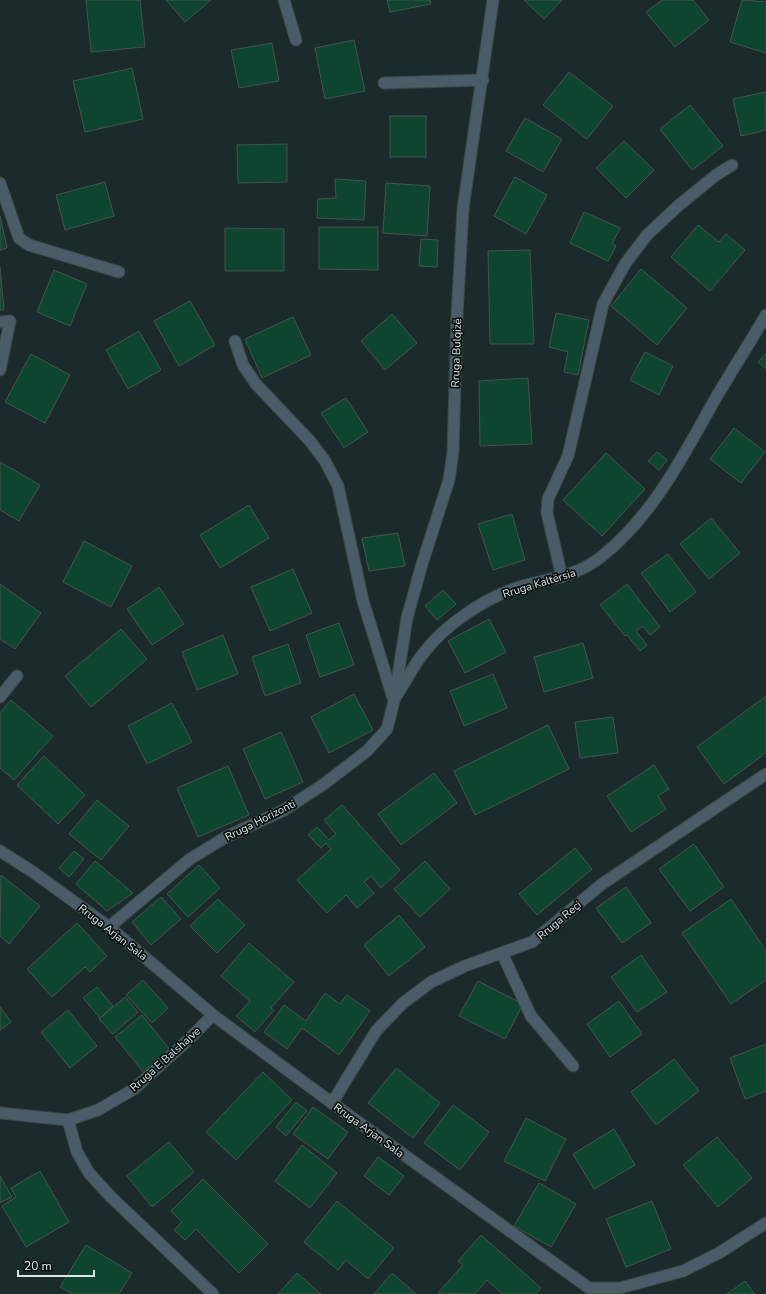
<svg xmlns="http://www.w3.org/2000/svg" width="766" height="1294" viewBox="0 0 766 1294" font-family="'Nunito Sans',sans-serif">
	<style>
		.building { fill: #0e4531; stroke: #46534c }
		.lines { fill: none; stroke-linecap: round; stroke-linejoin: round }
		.service-casing { stroke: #3a4848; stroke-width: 13 }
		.minor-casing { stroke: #3a4848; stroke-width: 13 }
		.tertiary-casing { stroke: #3a4848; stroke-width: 13 }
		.service { stroke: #495c67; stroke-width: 11 }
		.minor { stroke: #495c67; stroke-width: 11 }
		.tertiary { stroke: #495c67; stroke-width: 11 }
		.labels { text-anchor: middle; stroke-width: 3.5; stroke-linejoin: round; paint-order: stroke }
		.street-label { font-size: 11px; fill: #dbe5e5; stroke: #0a1111 }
	</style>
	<rect width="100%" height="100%" fill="#1b2a2a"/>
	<g class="building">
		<polygon points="86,0 140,0 145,47 91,52"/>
		<polygon points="166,0 211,0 185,22"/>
		<polygon points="387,0 430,0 431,4 390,12"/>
		<polygon points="524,0 562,0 544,19"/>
		<polygon points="662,0 693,0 709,20 675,47 646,12"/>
		<polygon points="742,0 766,2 766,53 730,42"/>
		<polygon points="354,40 365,91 325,99 315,48"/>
		<polygon points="272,43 279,81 239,88 231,50"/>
		<polygon points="132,68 143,119 85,132 73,81"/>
		<polygon points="569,72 613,106 587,139 543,105"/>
		<polygon points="765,92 766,130 741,136 733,99"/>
		<polygon points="690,105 723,146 692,170 660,129"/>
		<rect x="390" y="116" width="36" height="41"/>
		<polygon points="525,118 562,139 543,172 506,151"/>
		<polygon points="624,141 654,170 626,198 596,168"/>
		<polygon points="287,144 287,182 238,183 237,145"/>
		<polygon points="515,177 547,195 526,234 494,216"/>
		<polygon points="335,179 366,181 364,220 317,218 318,199 336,198"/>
		<polygon points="105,182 114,216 65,230 56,195"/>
		<polygon points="386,183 430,186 427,236 383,233"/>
		<polygon points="584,212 620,228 612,244 616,246 608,261 570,243"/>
		<polygon points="0,216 7,248 0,250"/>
		<polygon points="698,225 719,242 726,234 745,250 710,291 671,257"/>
		<polygon points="319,227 378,227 378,270 319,269"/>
		<polygon points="225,228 284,229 284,271 225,271"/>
		<polygon points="421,239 438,240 437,267 419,266"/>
		<polygon points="530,250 534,344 490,344 488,251"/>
		<polygon points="0,267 4,310 0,310"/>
		<polygon points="641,269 687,308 657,345 611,306"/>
		<polygon points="54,270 87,284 70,326 37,312"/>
		<polygon points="190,301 215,345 179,366 154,321"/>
		<polygon points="556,313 589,320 578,375 564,372 568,352 549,347"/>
		<polygon points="392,314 417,343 385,370 361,341"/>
		<polygon points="293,317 311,355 262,378 245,339"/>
		<polygon points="139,331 161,370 128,389 106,350"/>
		<polygon points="645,352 673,366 659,395 630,380"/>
		<polygon points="31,354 70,375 45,423 5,402"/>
		<polygon points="766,354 766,369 758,362"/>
		<polygon points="528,378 532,444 480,446 479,381"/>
		<polygon points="346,398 368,432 344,448 321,413"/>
		<polygon points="734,428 765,452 741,483 710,459"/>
		<polygon points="657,452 667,460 659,470 648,461"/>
		<polygon points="606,453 645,489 602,536 563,500"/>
		<polygon points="0,462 40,485 19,521 0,510"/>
		<polygon points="249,505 269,538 220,568 200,535"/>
		<polygon points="512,514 525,560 493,570 478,524"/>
		<polygon points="711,518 740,553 709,579 680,544"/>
		<polygon points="398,533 405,566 369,571 362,538"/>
		<polygon points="84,541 132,566 111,607 63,582"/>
		<polygon points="668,554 696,592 670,612 641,573"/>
		<polygon points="293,569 312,613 270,631 251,587"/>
		<polygon points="0,584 41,613 15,649 0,639"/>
		<polygon points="627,584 660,627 650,635 643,626 636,631 647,645 640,651 627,635 625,636 600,605"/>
		<polygon points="159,587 184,624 152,645 127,609"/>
		<polygon points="443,590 456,604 437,620 425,606"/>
		<polygon points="489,619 506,652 465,673 448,641"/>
		<polygon points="339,623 354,665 320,677 306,635"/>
		<polygon points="121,629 147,659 91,707 65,676"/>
		<polygon points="223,635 238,674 197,690 182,652"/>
		<polygon points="583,643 593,678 544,692 534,657"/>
		<polygon points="288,644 301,683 265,696 252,657"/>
		<polygon points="493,674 507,708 464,726 450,691"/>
		<polygon points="354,694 373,730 329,753 311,717"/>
		<polygon points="766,696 766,753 724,784 697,747"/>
		<polygon points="11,700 53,736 14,780 0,768 0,713"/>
		<polygon points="172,703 192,742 147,764 128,726"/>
		<polygon points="613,717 618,753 580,758 575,722"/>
		<polygon points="548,725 569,769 475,815 454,771"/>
		<polygon points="281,732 303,782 265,799 243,749"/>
		<polygon points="44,756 85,795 58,824 17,785"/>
		<polygon points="654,765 669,789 658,796 666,809 631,832 607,796"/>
		<polygon points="228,766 249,815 198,837 177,788"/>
		<polygon points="434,773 457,803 401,845 378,814"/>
		<polygon points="97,800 129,826 101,860 69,834"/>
		<polygon points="342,805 400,870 381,888 371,876 364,882 374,893 357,908 346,895 327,913 297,880 331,849 326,843 321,848 308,835 317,827 329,840 336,834 324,820"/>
		<polygon points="694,844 724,887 690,911 659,869"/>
		<polygon points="575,848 592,869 537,915 519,894"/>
		<polygon points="74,851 84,859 69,877 59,868"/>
		<polygon points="95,861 133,893 107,911 76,884"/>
		<polygon points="425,861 450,889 420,917 394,889"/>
		<polygon points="199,865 220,888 188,917 167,894"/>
		<polygon points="1,875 40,906 9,944 0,936"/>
		<polygon points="626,887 651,923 622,943 596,908"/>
		<polygon points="161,897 181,919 151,945 132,922"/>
		<polygon points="218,899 245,925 217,953 190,926"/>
		<polygon points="731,899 766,951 766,980 731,1004 682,933"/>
		<polygon points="399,915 425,947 389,976 364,945"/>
		<polygon points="77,923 107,956 90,972 85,967 52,997 27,969"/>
		<polygon points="249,943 294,982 271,1008 274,1010 255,1032 236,1016 250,1001 221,976"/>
		<polygon points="641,955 667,992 637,1012 611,977"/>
		<polygon points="143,980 168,1008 152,1023 126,995"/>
		<polygon points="478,981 523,1004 505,1039 459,1016"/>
		<polygon points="97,987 113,1006 100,1018 83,998"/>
		<polygon points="325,993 340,1004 347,995 370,1011 339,1055 302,1028 287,1049 264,1032 284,1005 306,1021"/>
		<polygon points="125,997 138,1012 113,1034 99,1019"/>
		<polygon points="619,1001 642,1034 610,1057 587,1024"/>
		<polygon points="0,1007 11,1022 0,1030"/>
		<polygon points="68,1010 97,1046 70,1068 41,1032"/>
		<polygon points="142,1015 171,1051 144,1073 115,1037"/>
		<polygon points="766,1044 766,1091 745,1099 730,1058"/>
		<polygon points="674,1059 699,1091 656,1125 631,1092"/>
		<polygon points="396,1068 440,1103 413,1138 368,1103"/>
		<polygon points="263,1072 292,1100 236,1160 206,1132"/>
		<polygon points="296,1102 307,1111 286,1136 276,1127"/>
		<polygon points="453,1105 489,1132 460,1170 424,1143"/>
		<polygon points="313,1107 348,1132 328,1159 293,1134"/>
		<polygon points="526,1118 566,1139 545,1181 504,1161"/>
		<polygon points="614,1129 635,1165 594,1189 573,1154"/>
		<polygon points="717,1137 752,1178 718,1207 683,1165"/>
		<polygon points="169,1142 194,1172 152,1207 127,1176"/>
		<polygon points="302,1145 337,1173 310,1208 275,1181"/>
		<polygon points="378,1157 404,1176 389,1195 364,1176"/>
		<polygon points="40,1171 69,1222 26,1247 2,1206 16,1197 11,1188"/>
		<polygon points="0,1176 12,1197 0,1203"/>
		<polygon points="203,1179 268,1244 239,1273 196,1229 185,1240 174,1230 182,1222 171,1211"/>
		<polygon points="539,1183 576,1204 551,1247 514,1226"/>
		<polygon points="337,1201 394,1248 368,1279 346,1260 338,1270 304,1242"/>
		<polygon points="652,1201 671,1249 626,1267 606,1219"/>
		<polygon points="481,1235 541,1288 536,1294 502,1294 487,1280 475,1294 438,1293 463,1265 458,1261"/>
		<polygon points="86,1245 132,1273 119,1294 72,1294 60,1287"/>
		<polygon points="297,1273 321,1294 278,1294"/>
		<polygon points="392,1273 416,1294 374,1294"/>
		<polygon points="745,1281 755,1294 727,1294"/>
	</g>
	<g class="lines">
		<g class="service-casing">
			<g id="service">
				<polyline points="384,83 483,80"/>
				<polyline points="235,341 243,365 256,384 310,441 325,461 338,486 363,601 394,701"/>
				<polyline points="0,697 17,676"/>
				<polyline points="68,1120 77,1152 89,1173 110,1196 213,1294"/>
			</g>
		</g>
		<g class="minor-casing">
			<g id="minor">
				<polyline points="284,0 296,40"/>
				<polyline points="0,183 19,238 29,245 119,272"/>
				<polyline points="0,322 10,321 0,370"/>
				<polyline points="562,577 547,513 548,499 568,456 603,304 625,264 647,235 678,206 716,175 732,165"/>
				<path d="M396,696c9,-13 16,-28 26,-41 22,-30 65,-59 101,-69 28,-8 54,-10 78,-29 52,-41 82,-101 113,-156 17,-29 35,-57 52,-86"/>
				<polyline points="109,927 190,859 226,837 284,810 324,784 367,751 387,729 394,701 407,618 422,564 449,480 453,452 457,316 463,209 493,0"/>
				<polyline points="502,953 531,1016 573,1066"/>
				<polyline points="332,1103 376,1031 403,1003 431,982 465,966 532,942 602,884 766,774"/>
				<polyline points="0,1113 68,1120 98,1110 134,1089 187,1041 213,1015"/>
			</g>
		</g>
		<g class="tertiary-casing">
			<polyline id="tertiary" points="0,851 33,872 109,927 213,1015 332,1103 589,1288 620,1288 683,1271 719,1253 766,1223"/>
		</g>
		<use href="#service" class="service"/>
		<use href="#minor" class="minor"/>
		<use href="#tertiary" class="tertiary"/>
	</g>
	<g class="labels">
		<g class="street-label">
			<text transform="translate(456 353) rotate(-88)" y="4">Rruga Bulqizë</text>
			<text transform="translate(539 583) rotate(-17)" y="4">Rruga Kaltërsia</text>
			<text transform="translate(260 820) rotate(-27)" y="4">Rruga Horizonti</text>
			<text transform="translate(559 920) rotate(-40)" y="4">Rruga Reçi</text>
			<text transform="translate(113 932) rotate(38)" y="4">Rruga Arjan Sala</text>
			<text transform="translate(165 1059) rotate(-42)" y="4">Rruga E Balshajve</text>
			<text transform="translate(369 1130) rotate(36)" y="4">Rruga Arjan Sala</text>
		</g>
	</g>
	<path d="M18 1270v6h76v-6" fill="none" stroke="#dbe5e5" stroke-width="2"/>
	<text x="24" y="1270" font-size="12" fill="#dbe5e5" stroke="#0a1111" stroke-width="3" paint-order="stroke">20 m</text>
</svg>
